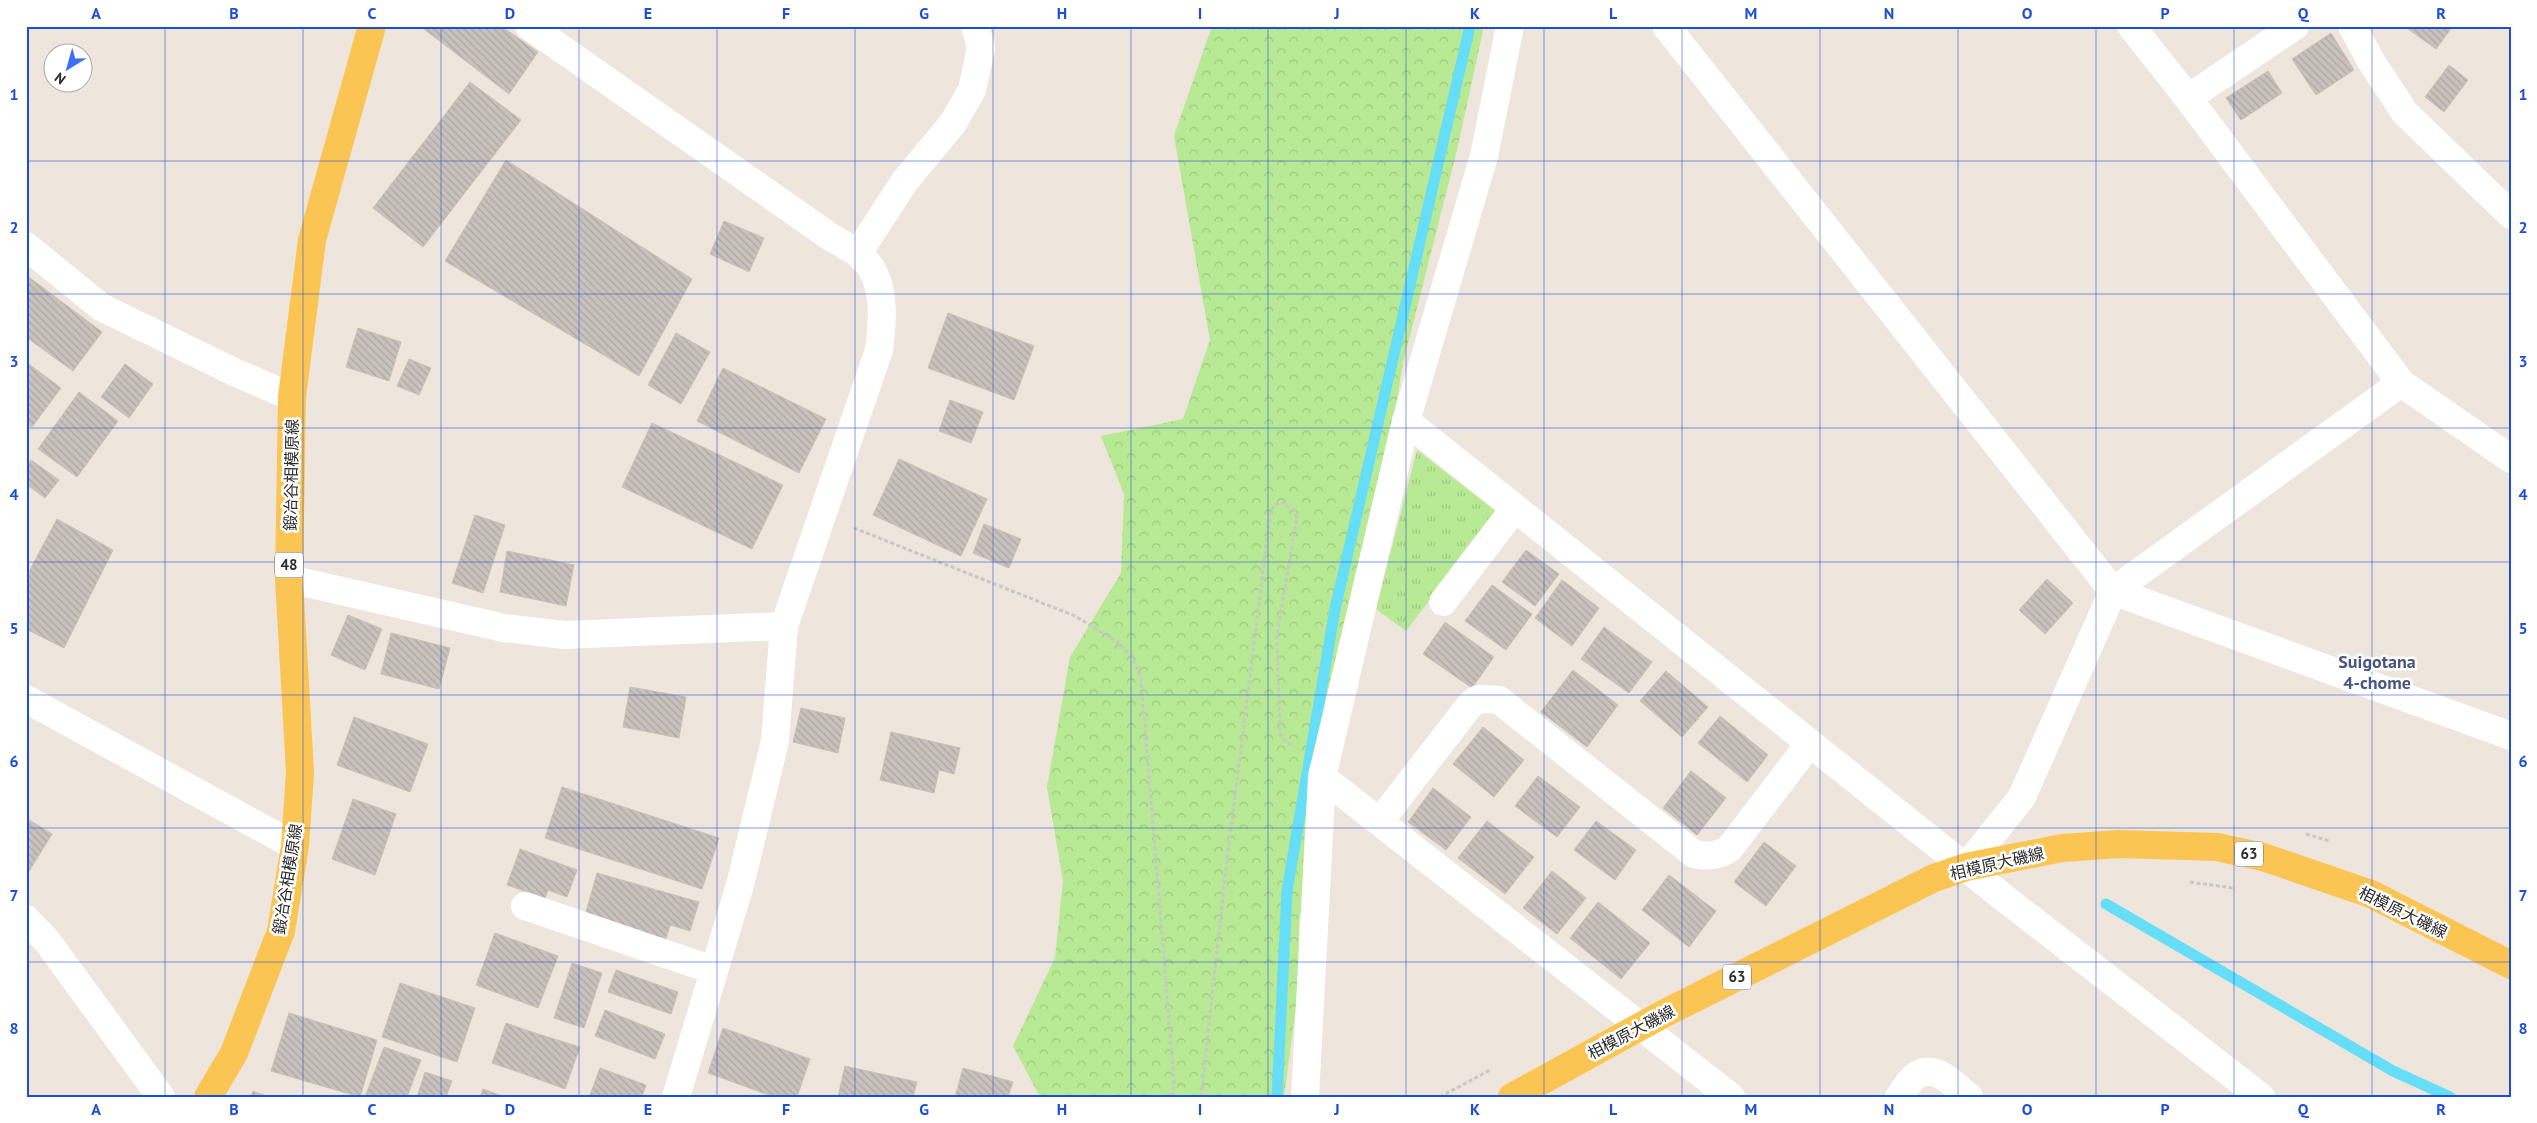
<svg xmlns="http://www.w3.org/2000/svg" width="2537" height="1123" viewBox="0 0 2537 1123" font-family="'PT Sans','Noto Sans JP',sans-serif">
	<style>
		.forest { fill: url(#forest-crowns) }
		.park { fill: url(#park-tufts) }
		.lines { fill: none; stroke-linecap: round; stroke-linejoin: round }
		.stream { stroke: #67def8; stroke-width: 11 }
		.building { fill: url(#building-back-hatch); stroke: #cac1b5 }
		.path { stroke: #c8c8c8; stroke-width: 3; stroke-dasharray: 4 2.5; stroke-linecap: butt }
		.minor { stroke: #fff; stroke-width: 28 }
		.major { stroke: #fbc553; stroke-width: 28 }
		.grid { fill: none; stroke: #1d4ed8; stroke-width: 1; stroke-opacity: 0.55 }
		.labels { text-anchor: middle; stroke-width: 5; stroke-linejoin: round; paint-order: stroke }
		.shield { fill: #fff; stroke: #6b6b6b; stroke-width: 1 }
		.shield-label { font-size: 15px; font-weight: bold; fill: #2b2b2b }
		.street-label { font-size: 16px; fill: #2b2b2b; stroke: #fff }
		.neighbourhood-label { font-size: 18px; font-weight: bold; fill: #475680; stroke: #fff }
		.neatline { fill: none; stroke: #1d4ed8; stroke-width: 2 }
		.grid-label { font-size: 16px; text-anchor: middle; font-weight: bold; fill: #1d4ed8 }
	</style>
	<defs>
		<pattern id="forest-crowns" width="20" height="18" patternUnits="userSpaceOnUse" patternTransform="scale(1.25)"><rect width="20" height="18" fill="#b8e994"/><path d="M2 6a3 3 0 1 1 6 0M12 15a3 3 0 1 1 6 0" fill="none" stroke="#9ec880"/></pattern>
		<pattern id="park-tufts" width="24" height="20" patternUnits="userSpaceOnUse" patternTransform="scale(1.25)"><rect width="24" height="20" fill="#b8e994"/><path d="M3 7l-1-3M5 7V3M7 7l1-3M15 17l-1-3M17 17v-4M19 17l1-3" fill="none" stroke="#9ec880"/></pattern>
		<pattern id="building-back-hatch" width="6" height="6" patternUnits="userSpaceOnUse" patternTransform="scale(1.25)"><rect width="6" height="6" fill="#c9c2bc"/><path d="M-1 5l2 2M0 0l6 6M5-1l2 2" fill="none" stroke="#ada7a2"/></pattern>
	</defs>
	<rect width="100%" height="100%" fill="#eee5dc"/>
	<polygon class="forest" points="1212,26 1484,26 1457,150 1403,363 1340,741 1299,921 1298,992 1284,1097 1040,1097 1013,1046 1055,958 1063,881 1047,787 1070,657 1121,573 1124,494 1101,436 1183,419 1210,340 1174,136"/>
	<polygon class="park" points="1417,450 1497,512 1406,631 1376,609"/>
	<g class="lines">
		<g class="stream">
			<polyline points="2106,904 2393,1071 2450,1097"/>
			<polyline points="1277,1097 1287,891 1335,609 1470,26"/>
		</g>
	</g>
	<g class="building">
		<polygon points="420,26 501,26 538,52 509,94"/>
		<polygon points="2404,26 2453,26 2436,49"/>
		<polygon points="2331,33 2354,70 2316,95 2292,59"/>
		<polygon points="2449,65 2468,80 2444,112 2425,97"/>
		<polygon points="2268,71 2282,93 2241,120 2226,98"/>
		<polygon points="470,82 521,120 423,247 373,208"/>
		<polygon points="506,160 692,279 639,376 445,261"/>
		<polygon points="724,221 764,238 749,272 710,254"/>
		<polygon points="26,275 102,332 73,371 26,337"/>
		<polygon points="948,313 1034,346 1014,400 928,368"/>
		<polygon points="358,328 401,342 389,381 346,367"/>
		<polygon points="676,333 710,352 681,404 648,385"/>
		<polygon points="409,359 431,368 419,395 397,386"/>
		<polygon points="26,362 61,388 32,427 26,424"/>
		<polygon points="125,364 153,384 129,418 101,397"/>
		<polygon points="723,368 826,419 799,473 697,421"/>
		<polygon points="79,392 118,421 77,477 38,449"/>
		<polygon points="950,400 983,412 971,443 939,431"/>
		<polygon points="652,423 783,485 752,549 622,487"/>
		<polygon points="899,459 987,499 961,556 873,515"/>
		<polygon points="31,460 59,480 45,498 26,484 26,467"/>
		<polygon points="475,515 505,525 483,593 452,583"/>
		<polygon points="57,519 113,550 64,648 26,629 26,577"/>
		<polygon points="984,524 1021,539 1009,568 973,553"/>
		<polygon points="1526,550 1559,574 1535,606 1502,582"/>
		<polygon points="507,551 574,565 566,606 500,592"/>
		<polygon points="2047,579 2073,603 2045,634 2019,610"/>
		<polygon points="1562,580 1599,608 1572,646 1535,618"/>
		<polygon points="1492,585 1532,614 1506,650 1465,621"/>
		<polygon points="348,615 382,629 365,670 331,655"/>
		<polygon points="1445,622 1494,657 1472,688 1423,654"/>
		<polygon points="1604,627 1652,662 1629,693 1581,659"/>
		<polygon points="391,633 450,648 439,689 381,674"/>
		<polygon points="1573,670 1618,705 1587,747 1541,712"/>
		<polygon points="1666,671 1708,707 1682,737 1640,701"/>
		<polygon points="630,687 686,697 679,738 623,727"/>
		<polygon points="801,708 845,718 838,753 793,742"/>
		<polygon points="1720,716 1768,755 1747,782 1698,743"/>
		<polygon points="354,717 428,744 410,792 337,765"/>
		<polygon points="1483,727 1524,760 1494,797 1453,764"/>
		<polygon points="891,732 960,748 954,774 939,770 934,793 880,780"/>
		<polygon points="1691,771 1726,798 1697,835 1663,808"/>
		<polygon points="1538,776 1580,807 1557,837 1515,806"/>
		<polygon points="562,787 719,838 702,889 545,838"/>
		<polygon points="1433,788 1471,817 1446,850 1408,822"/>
		<polygon points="353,799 396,814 375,875 332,859"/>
		<polygon points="26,818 52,834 28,873 26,872"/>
		<polygon points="1487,821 1534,857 1505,894 1458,858"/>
		<polygon points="1596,821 1636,850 1615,880 1574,850"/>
		<polygon points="1764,842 1796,866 1766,906 1734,882"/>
		<polygon points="520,849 577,870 567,897 548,890 545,898 507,885"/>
		<polygon points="1552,871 1586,898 1557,934 1523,908"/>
		<polygon points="597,873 699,902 690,931 670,925 665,942 584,919"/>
		<polygon points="1669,875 1716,911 1689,947 1642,910"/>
		<polygon points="1598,902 1650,943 1621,979 1570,938"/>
		<polygon points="495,933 558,956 538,1008 476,985"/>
		<polygon points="572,963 602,973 584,1028 554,1018"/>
		<polygon points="616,970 678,992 671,1014 608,992"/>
		<polygon points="400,983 475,1008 457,1062 382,1037"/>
		<polygon points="605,1010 665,1034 655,1059 595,1036"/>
		<polygon points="289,1013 377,1040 360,1097 271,1071"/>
		<polygon points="506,1023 538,1034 524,1074 492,1063"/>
		<polygon points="723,1028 810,1059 797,1097 774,1097 708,1073"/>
		<polygon points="538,1034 580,1047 565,1089 524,1074"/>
		<polygon points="384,1047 421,1060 407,1097 365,1097"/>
		<polygon points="845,1066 917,1082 913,1097 838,1097"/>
		<polygon points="600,1068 646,1085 642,1097 590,1095"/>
		<polygon points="963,1068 1013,1082 1008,1097 955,1097"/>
		<polygon points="425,1072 452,1081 446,1097 417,1097"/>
		<polygon points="483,1089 505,1097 480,1097"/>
		<polygon points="253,1091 269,1097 251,1097"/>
	</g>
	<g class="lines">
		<g class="path">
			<polyline points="854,528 1075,616 1116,641 1131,655 1141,678 1174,1082 1172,1097"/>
			<polyline points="2306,834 2329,841"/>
			<polyline points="2190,882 2233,888"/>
			<polyline points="1201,1097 1226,868 1270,515 1274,505 1281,502 1294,510 1297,517 1277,634 1280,733 1282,738 1294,747"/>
			<polyline points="1440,1097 1490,1070"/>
		</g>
		<g class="minor">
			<polyline points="529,26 829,236 858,253"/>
			<polyline points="1666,26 2113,591 2511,736"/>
			<polyline points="2352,26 2371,61 2405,113 2511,215"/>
			<polyline points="2188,98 2295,26"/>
			<polyline points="26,246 101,307 232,371 292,397"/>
			<polyline points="2401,383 2511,459"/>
			<polyline points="1406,421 1484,156 1510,26"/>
			<polyline points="289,579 504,628 564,635 784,626"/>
			<polyline points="1443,602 1514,509"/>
			<polyline points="26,699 295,846"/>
			<polyline points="1323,771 1322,777 1731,1097"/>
			<path d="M1380,821l90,-116 8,-6 21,1 195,154c14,3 23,2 35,-5l81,-106"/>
			<polyline points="1966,867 2022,797 2113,591 2401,383 2188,98 2131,26"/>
			<polyline points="525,906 713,970"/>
			<polyline points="26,919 47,941 161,1097"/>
			<path d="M676,1097l64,-212 35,-144 9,-115 95,-276c3,-25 7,-58 -8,-82 -3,-5 -9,-10 -13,-15l47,-72 48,-58 19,-33 9,-42 -6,-22"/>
			<polyline points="1305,1097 1322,777 1406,421 1999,894 2261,1097"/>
			<path d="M1899,1097c5,-7 11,-18 18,-22 19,-12 38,11 52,22"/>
		</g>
		<g class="major">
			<polyline points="208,1097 234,1053 281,931 295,846 300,772 289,579 292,397 312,240 372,26"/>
			<polyline points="1512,1097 1665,1013 1934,878 1966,867 2062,848 2119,844 2217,847 2263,857 2371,894 2511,965"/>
		</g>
	</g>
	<path class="grid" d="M165,26v1071M303,26v1071M441,26v1071M579,26v1071M717,26v1071M855,26v1071M993,26v1071M1131,26v1071M1268,26v1071M1406,26v1071M1544,26v1071M1682,26v1071M1820,26v1071M1958,26v1071M2096,26v1071M2234,26v1071M2372,26v1071M26,161h2485M26,294h2485M26,428h2485M26,562h2485M26,695h2485M26,828h2485M26,962h2485"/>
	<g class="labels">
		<g class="shield">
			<rect x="275" y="552.5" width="28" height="25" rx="4"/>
			<rect x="2235" y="841.5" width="28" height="25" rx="4"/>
			<rect x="1723" y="964.5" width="28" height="25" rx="4"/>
		</g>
		<g class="shield-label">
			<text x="289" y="570">48</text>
			<text x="2249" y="859">63</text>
			<text x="1737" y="982">63</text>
		</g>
		<g class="street-label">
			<text transform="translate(291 475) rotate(-89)" y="6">鍛冶谷相模原線</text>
			<text transform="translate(1997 863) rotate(-13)" y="6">相模原大磯線</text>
			<text transform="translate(287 879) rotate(-81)" y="6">鍛冶谷相模原線</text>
			<text transform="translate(2403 912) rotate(26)" y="6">相模原大磯線</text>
			<text transform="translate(1631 1032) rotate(-28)" y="6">相模原大磯線</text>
		</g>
		<g class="neighbourhood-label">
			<text x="2377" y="668">Suigotana<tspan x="2377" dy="21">4-chome</tspan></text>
		</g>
	</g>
	<rect width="2537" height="1123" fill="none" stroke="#ffffff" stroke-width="55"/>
	<g transform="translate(68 68) rotate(217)"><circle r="24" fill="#ffffff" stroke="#aaaaaa"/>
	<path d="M0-4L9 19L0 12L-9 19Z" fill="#386fff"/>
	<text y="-8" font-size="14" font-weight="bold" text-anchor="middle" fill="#2b2b2b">N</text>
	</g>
	<rect x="28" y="28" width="2482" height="1068" class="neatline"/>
	<g class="grid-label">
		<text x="96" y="19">A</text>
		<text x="234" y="19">B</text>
		<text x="372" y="19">C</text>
		<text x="510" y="19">D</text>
		<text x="648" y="19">E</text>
		<text x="786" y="19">F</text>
		<text x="924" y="19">G</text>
		<text x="1062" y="19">H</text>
		<text x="1200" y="19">I</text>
		<text x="1337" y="19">J</text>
		<text x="1475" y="19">K</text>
		<text x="1613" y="19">L</text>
		<text x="1751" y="19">M</text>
		<text x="1889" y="19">N</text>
		<text x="2027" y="19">O</text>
		<text x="2165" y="19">P</text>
		<text x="2303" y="19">Q</text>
		<text x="2441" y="19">R</text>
		<text x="14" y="100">1</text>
		<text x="2523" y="100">1</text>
		<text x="14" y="233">2</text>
		<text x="2523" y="233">2</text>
		<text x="14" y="367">3</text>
		<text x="2523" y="367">3</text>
		<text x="14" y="500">4</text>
		<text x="2523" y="500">4</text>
		<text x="14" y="634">5</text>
		<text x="2523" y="634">5</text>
		<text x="14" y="767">6</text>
		<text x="2523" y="767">6</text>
		<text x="14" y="901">7</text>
		<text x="2523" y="901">7</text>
		<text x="14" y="1034">8</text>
		<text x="2523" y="1034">8</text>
		<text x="96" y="1115">A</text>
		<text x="234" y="1115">B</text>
		<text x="372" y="1115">C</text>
		<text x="510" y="1115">D</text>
		<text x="648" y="1115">E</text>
		<text x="786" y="1115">F</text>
		<text x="924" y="1115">G</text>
		<text x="1062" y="1115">H</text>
		<text x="1200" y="1115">I</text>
		<text x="1337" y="1115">J</text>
		<text x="1475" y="1115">K</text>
		<text x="1613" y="1115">L</text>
		<text x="1751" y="1115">M</text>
		<text x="1889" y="1115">N</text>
		<text x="2027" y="1115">O</text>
		<text x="2165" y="1115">P</text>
		<text x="2303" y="1115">Q</text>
		<text x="2441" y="1115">R</text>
	</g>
</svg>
